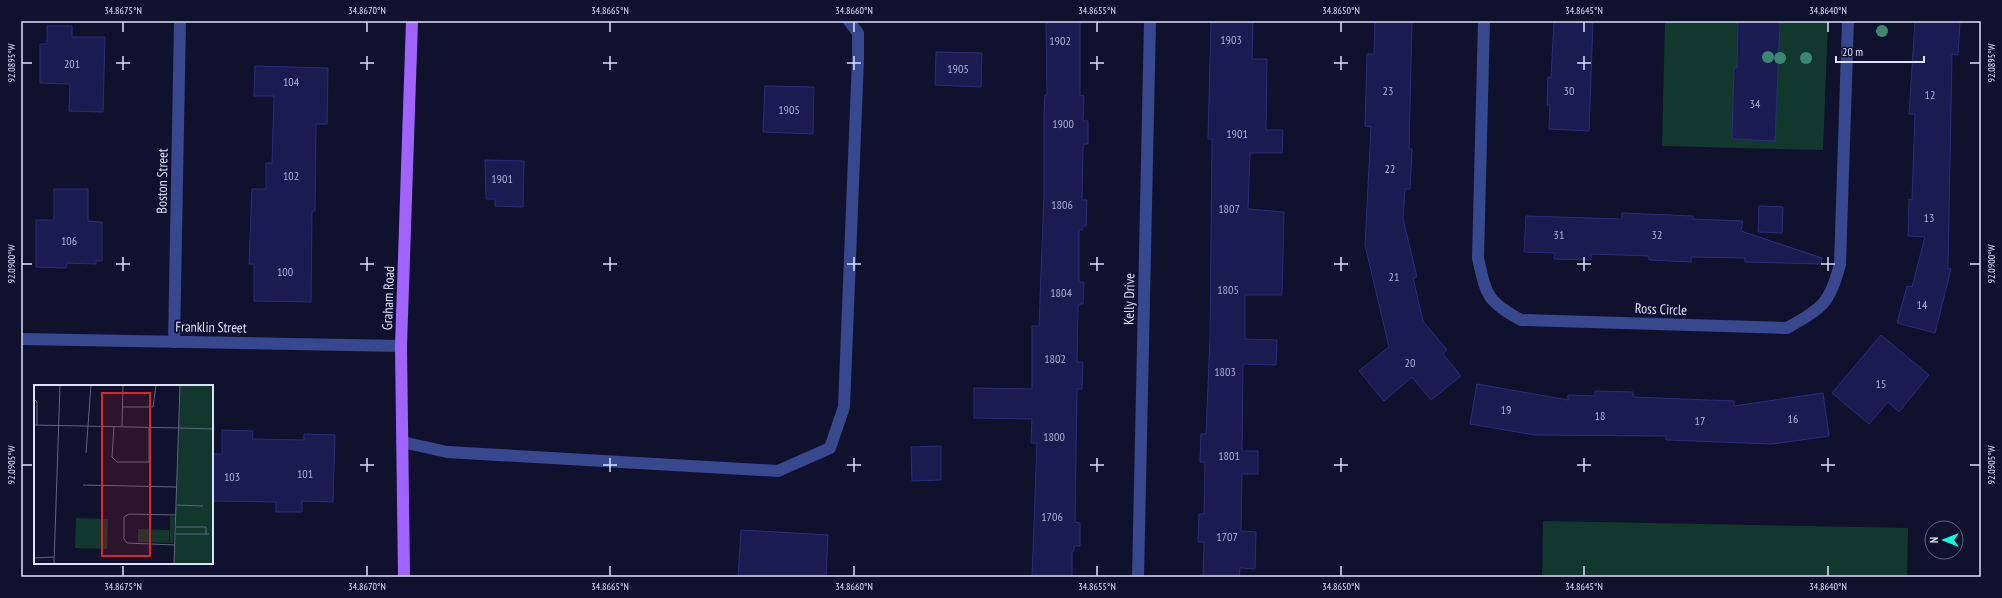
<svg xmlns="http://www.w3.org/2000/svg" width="2002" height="598" viewBox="0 0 2002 598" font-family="'PT Sans Narrow',sans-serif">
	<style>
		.green { fill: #12382e }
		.building { fill: #1a1b50; stroke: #2a2d7d }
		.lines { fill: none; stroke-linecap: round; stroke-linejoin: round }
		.minor { stroke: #37488f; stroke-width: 12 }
		.major { stroke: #a163ff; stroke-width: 12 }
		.tree { fill: #3a8870 }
		.ticks { fill: none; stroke: #dce0ff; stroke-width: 1.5 }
		.labels { text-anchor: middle; stroke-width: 4; stroke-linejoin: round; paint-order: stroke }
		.number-label { font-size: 12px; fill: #acafd3 }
		.street-label { font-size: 14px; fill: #dce0ff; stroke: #0f112d }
		.inset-road { fill: none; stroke: #616481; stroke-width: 1 }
		.view { fill: #d62828; fill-opacity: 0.15; stroke: #d62828; stroke-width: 2 }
		.inset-edge { fill: none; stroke: #dce0ff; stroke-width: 2 }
		.neatline { fill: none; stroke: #dce0ff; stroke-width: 1.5 }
		.ticks-label { font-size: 10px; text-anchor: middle; fill: #dce0ff }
	</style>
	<rect width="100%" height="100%" fill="#0f112d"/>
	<g class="green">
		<polygon points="1665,21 1738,21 1738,44 1779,46 1780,21 1828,21 1823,150 1662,146"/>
		<polygon points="1543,521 1908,528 1907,577 1542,577"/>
	</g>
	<g class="building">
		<polygon points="1046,21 1080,21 1080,95 1084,96 1083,121 1088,121 1088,144 1084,144 1083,148 1082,200 1087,200 1086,226 1083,226 1082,230 1079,230 1079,282 1084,282 1083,304 1079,304 1078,308 1077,362 1083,362 1082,389 1077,389 1075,522 1080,523 1080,546 1074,546 1074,551 1072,551 1072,577 1032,577 1037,443 1031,443 1032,419 974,418 974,388 1032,389 1032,326 1039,326 1044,195 1044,114 1045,95 1047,95"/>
		<polygon points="1211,21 1253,21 1252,59 1267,59 1266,130 1283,130 1282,153 1250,153 1248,209 1284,212 1282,295 1245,295 1245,339 1277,340 1276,365 1243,364 1242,451 1258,451 1258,474 1242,474 1241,531 1256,532 1255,569 1240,568 1239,577 1203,577 1204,542 1198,542 1199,514 1204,514 1205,462 1200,462 1201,434 1206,434 1210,338 1212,139 1208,139"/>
		<polygon points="1375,21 1412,21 1409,149 1412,149 1410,189 1405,189 1403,219 1417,277 1413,278 1423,321 1447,350 1443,354 1461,376 1431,400 1412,377 1384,401 1359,371 1389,347 1365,245 1371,127 1365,126 1367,54 1374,54"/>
		<polygon points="1554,21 1593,21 1589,131 1549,129 1550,105 1547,105 1548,77 1551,78"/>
		<polygon points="1738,21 1780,21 1775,141 1732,139 1734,68 1737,68"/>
		<polygon points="1915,21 1960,21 1958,55 1952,54 1948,268 1951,269 1935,333 1897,323 1907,286 1912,287 1925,237 1908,236 1909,199 1912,200 1915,114 1909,114"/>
		<polygon points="47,26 72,26 72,37 105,37 103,112 69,111 70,84 40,83 40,44 47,44"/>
		<polygon points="936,52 982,53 981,87 935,85"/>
		<polygon points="255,66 328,68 327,124 316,124 315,211 312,211 311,302 254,301 254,264 249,264 252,189 266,189 266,163 272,163 274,96 254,96"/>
		<polygon points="765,86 814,87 813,134 763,132"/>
		<polygon points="485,160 524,161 523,207 495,206 495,199 486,199"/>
		<polygon points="54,189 88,189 88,221 102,222 102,261 96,261 96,264 67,263 66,268 36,267 36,220 54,220"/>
		<polygon points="1759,206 1783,207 1782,233 1758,232"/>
		<polygon points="1622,213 1693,216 1693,219 1743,221 1741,231 1822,258 1821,264 1745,262 1745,258 1691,257 1691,262 1649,260 1649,256 1591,254 1591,260 1554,259 1555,253 1524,252 1526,216 1622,219"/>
		<polygon points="1881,335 1929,375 1899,412 1888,402 1869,424 1832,393"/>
		<polygon points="1477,384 1568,400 1568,395 1595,396 1595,391 1633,392 1633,397 1734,401 1734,406 1823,393 1829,436 1772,444 1666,440 1666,436 1535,435 1470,424"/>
		<polygon points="222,430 253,431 252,439 304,440 304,434 335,435 333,502 302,501 302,512 276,512 276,502 212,501 212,454 222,454"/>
		<polygon points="941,446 941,480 912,481 911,447"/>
		<polygon points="741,530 828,535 826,577 738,577"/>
	</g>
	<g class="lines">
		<g class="minor">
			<path d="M1484,21l-6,237c8,36 8,43 43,62l266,8c35,-20 43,-24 53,-64l8,-243"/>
			<polyline points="21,339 401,346"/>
			<polyline points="174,342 180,21"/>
			<polyline points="402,442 447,452 778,471 830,448 844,407 858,59 858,33 849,21"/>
			<polyline points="1138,577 1150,21"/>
		</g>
		<polyline class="major" points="404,577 401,346 412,21"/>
	</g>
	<g class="tree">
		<circle cx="1882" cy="31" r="6"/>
		<circle cx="1768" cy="57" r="6"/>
		<circle cx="1780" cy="58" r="6"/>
		<circle cx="1806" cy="58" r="6"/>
	</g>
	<path class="ticks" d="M123,22v10M367,22v10M610,22v10M854,22v10M1097,22v10M1341,22v10M1584,22v10M1828,22v10M123,56v14M367,56v14M610,56v14M854,56v14M1097,56v14M1341,56v14M1584,56v14M22,63h10M116,63h14M360,63h14M603,63h14M847,63h14M1090,63h14M1334,63h14M1577,63h14M1970,63h10M123,257v14M367,257v14M610,257v14M854,257v14M1097,257v14M1341,257v14M1584,257v14M1828,257v14M22,264h10M116,264h14M360,264h14M603,264h14M847,264h14M1090,264h14M1334,264h14M1577,264h14M1821,264h14M1970,264h10M367,458v14M610,458v14M854,458v14M1097,458v14M1341,458v14M1584,458v14M1828,458v14M22,465h10M360,465h14M603,465h14M847,465h14M1090,465h14M1334,465h14M1577,465h14M1821,465h14M1970,465h10M123,566v10M367,566v10M610,566v10M854,566v10M1097,566v10M1341,566v10M1584,566v10M1828,566v10"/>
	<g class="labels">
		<g class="number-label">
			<text x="1231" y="44">1903</text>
			<text x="1060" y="45">1902</text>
			<text x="72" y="68">201</text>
			<text x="958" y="73">1905</text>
			<text x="291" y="86">104</text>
			<text x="1388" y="95">23</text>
			<text x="1569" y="95">30</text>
			<text x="1930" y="99">12</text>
			<text x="1755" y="108">34</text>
			<text x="789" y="114">1905</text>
			<text x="1063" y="128">1900</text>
			<text x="1237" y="138">1901</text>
			<text x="1390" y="173">22</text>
			<text x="291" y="180">102</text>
			<text x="502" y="183">1901</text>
			<text x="1062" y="209">1806</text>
			<text x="1229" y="213">1807</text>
			<text x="1929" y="222">13</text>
			<text x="1559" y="239">31</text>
			<text x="1657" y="239">32</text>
			<text x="69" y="245">106</text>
			<text x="285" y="276">100</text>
			<text x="1394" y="281">21</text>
			<text x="1228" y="294">1805</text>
			<text x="1061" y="297">1804</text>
			<text x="1922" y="309">14</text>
			<text x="1055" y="363">1802</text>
			<text x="1410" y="367">20</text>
			<text x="1225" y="376">1803</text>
			<text x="1881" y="388">15</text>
			<text x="1506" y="414">19</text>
			<text x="1600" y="420">18</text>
			<text x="1793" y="423">16</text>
			<text x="1700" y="425">17</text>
			<text x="1054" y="441">1800</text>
			<text x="1229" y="460">1801</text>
			<text x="305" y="478">101</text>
			<text x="232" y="481">103</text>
			<text x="1052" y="521">1706</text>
			<text x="1227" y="541">1707</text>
		</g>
		<g class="street-label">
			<text transform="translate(162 181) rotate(-89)" y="5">Boston Street</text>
			<text transform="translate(388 298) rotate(-88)" y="5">Graham Road</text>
			<text transform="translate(1129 299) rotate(-89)" y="5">Kelly Drive</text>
			<text transform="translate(1661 309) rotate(2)" y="5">Ross Circle</text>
			<text transform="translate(211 327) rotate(1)" y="5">Franklin Street</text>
		</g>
	</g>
	<g transform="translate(34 385)">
		<rect width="179" height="179" fill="#0f112d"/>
		<path d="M146,0h33v179h-39zM136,131l5,1 -2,26h-3zM42,133l32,1 -1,30 -32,-1zM104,144l31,1v13l-31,-1z" fill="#12382e"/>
		<path class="inset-road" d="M0,14l3,3v23M88,22h31l3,-22M0,40l145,3M80,41l-2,31 5,5h32v-35M88,41l1,-41M145,43l34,1M52,68l5,-68M49,100l94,2M143,120l26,1M142,142h30v7M142,149h33M141,160l-48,-2 -3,-4v-22l5,-3 47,1M0,173l20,-1M20,179l6,-179M140,179l6,-179"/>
		<path class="view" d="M68,8h48v163h-48z"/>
		<rect width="179" height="179" class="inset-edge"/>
	</g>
	<rect width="2002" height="598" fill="none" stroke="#0f112d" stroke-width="44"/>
	<g transform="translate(1944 540) rotate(270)"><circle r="19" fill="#0f112d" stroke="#616481"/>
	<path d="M0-3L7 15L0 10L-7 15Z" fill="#08ffe0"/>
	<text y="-6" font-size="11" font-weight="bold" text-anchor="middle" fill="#dce0ff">N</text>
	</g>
	<path d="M1836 56v6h88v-6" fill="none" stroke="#dce0ff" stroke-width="2"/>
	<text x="1842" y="56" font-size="12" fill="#dce0ff" stroke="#0f112d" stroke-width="3" paint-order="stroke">20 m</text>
	<rect x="22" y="22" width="1958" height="554" class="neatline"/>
	<g class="ticks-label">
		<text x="123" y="14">34.8675°N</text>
		<text x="367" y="14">34.8670°N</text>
		<text x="610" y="14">34.8665°N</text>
		<text x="854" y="14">34.8660°N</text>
		<text x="1097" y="14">34.8655°N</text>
		<text x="1341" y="14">34.8650°N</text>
		<text x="1584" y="14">34.8645°N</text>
		<text x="1828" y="14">34.8640°N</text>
		<text transform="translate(1991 63) rotate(-90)" y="4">92.0895°W</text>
		<text transform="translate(11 63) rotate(-90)" y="4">92.0895°W</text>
		<text transform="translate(1991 264) rotate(-90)" y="4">92.0900°W</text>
		<text transform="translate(11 264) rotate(-90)" y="4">92.0900°W</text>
		<text transform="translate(1991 465) rotate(-90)" y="4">92.0905°W</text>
		<text transform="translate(11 465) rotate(-90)" y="4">92.0905°W</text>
		<text x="123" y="590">34.8675°N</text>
		<text x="367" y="590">34.8670°N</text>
		<text x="610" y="590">34.8665°N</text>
		<text x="854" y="590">34.8660°N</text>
		<text x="1097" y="590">34.8655°N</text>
		<text x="1341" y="590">34.8650°N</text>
		<text x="1584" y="590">34.8645°N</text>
		<text x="1828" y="590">34.8640°N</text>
	</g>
</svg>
